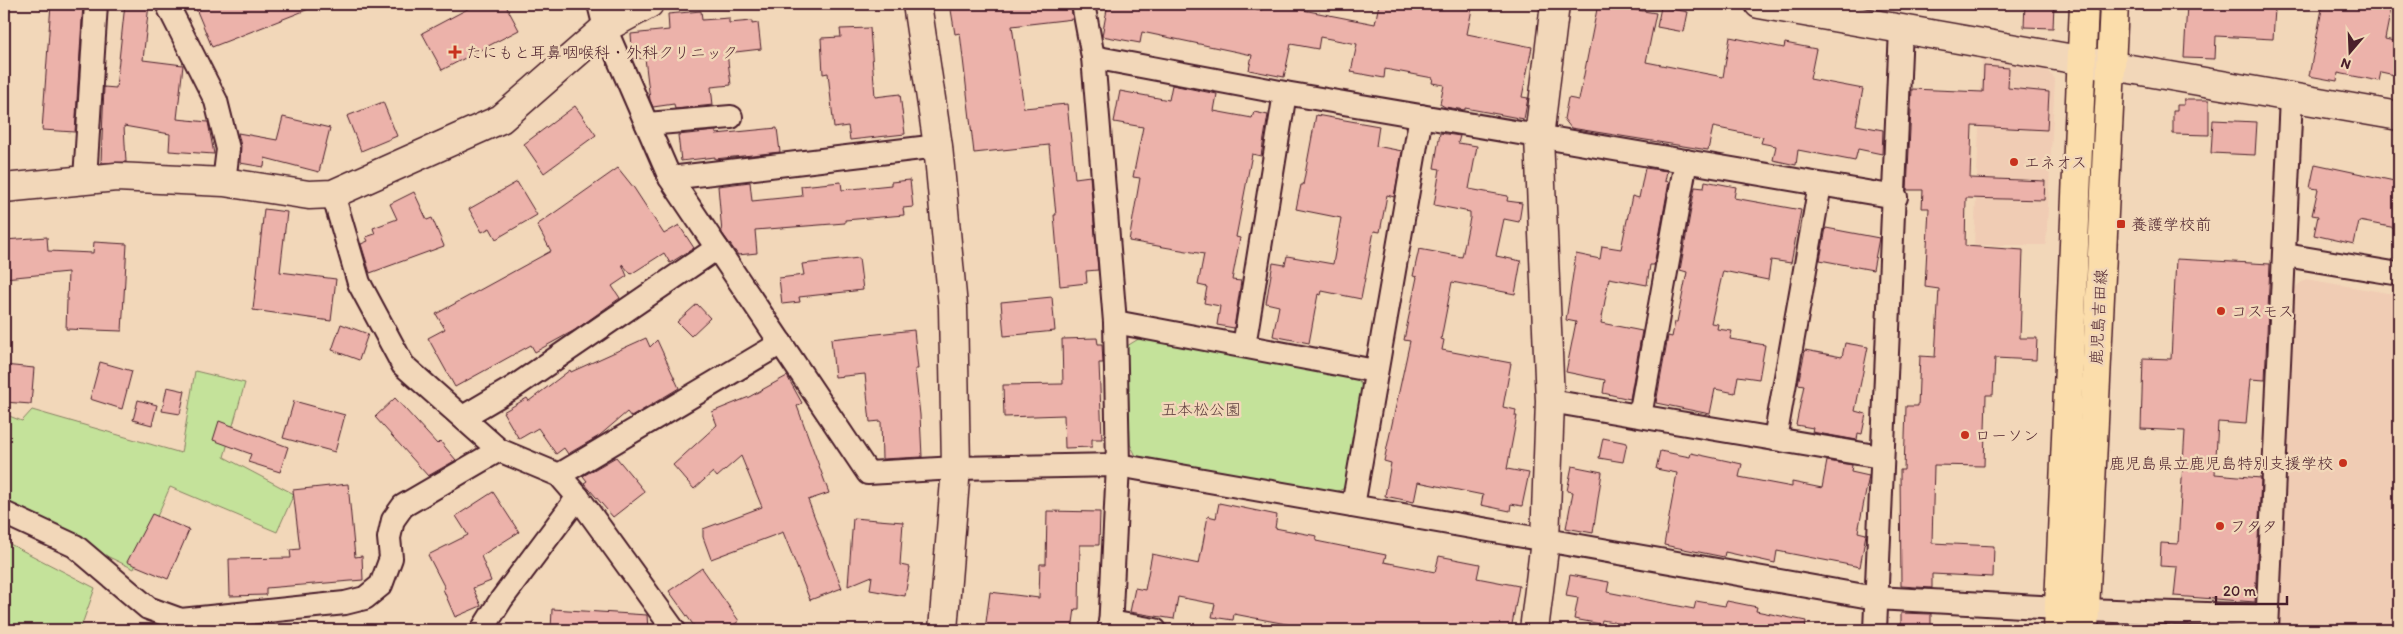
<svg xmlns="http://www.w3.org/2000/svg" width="2403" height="634" viewBox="0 0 2403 634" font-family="Itim,'Klee One',sans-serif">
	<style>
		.built { fill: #f0ccb4 }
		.green { fill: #c4e29a; stroke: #878062 }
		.building { fill: #ecb2aa; stroke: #4a1f2b }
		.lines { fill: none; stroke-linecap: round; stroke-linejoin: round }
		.minor-casing { stroke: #4a1f2b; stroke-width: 26 }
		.tertiary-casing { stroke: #4a1f2b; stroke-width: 31 }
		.primary-casing { stroke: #4a1f2b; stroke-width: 31 }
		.minor { stroke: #f2d7b9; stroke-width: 22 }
		.tertiary { stroke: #f2d7b9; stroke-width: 28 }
		.primary { stroke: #fbddab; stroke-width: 28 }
		.poi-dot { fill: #c8321e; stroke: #f2d7b9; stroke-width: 2 }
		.labels { text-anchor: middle; stroke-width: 5; stroke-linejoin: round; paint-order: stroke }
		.poi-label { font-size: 16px; fill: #4a1f2b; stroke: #f2d7b9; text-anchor: start }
		.street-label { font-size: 16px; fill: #4a1f2b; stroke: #f2d7b9 }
		.park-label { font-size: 16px; fill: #5c3c3c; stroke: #f2d7b9 }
	</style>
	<rect width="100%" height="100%" fill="#f2d7b9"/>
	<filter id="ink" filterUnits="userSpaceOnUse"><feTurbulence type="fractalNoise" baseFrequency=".02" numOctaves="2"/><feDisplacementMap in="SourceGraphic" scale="10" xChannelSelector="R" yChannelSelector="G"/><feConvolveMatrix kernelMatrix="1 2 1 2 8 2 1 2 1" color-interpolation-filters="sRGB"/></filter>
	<g filter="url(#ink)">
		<g class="built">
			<polygon points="1982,56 2043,66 2055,79 2046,245 1974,245"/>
			<polygon points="2306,279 2399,295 2399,630 2279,630 2295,287"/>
		</g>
		<g class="green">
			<polygon points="1140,338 1356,378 1362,386 1345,488 1336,492 1136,456 1130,444 1127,346"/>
			<polygon points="195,371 245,383 224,457 294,494 277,532 170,487 134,569 4,507 4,414 22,421 32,410 181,453"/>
			<polygon points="4,541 95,588 80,630 4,630"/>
		</g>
		<g class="building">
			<polygon points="51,4 83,4 75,132 42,130"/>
			<polygon points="125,4 149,4 143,60 183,65 177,119 208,122 214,154 169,151 170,134 124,126 126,162 101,163 104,87 116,88"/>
			<polygon points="194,4 318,4 319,5 212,47"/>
			<polygon points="477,4 505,4 519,30 442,70 422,33"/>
			<polygon points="950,4 1070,4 1073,19 1012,26 1024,108 1067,104 1075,178 1090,176 1098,270 1086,271 1087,283 1060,286 1054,215 1056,215 1049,145 974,153 960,33 955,34"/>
			<polygon points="1108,4 1227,4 1262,10 1263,4 1299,4 1298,9 1375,24 1379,4 1473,4 1467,34 1532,47 1522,97 1528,98 1524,119 1465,108 1465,110 1445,107 1440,104 1444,85 1432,83 1433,78 1385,69 1384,78 1351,72 1357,44 1320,37 1318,49 1291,44 1284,77 1249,70 1252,55 1142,32 1140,43 1102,36"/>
			<polygon points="1598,4 1656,13 1646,62 1723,77 1730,37 1784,48 1785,43 1816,49 1810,79 1863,89 1856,125 1883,130 1882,154 1858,149 1855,161 1798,150 1796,165 1773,160 1776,146 1761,143 1763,137 1713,127 1708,150 1571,128 1564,119 1568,98 1579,100"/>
			<polygon points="2025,4 2054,4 2053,28 2024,27"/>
			<polygon points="2187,4 2275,9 2273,39 2216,36 2215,59 2184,58"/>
			<polygon points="2323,4 2392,4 2385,39 2399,42 2399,76 2381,72 2379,81 2338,73 2337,81 2309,76"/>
			<polygon points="1661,7 1688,12 1684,32 1657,27"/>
			<polygon points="701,11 702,20 729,18 729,23 752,21 752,24 758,23 761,49 727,53 731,85 711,87 713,105 675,109 674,104 653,107 650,100 645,58 633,59 631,34 669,30 668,14"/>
			<polygon points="870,28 875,97 900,94 905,134 850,140 848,126 834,128 828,73 823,74 821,38 841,37 840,29"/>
			<polygon points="1984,66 2009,68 2008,88 2049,92 2047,130 1972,126 1970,178 2045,181 2044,200 1966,198 1965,246 2023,250 2020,338 2037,338 2036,360 1995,358 1993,395 1986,395 1984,466 1934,465 1932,543 1994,546 1993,577 1932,574 1932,588 1901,586 1900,470 1904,470 1906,406 1918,406 1920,356 1935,357 1939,289 1925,287 1929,208 1922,208 1923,190 1907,190 1912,89 1983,92"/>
			<polygon points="1172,85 1217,94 1214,111 1252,118 1254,112 1268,115 1261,156 1252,154 1236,237 1240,238 1232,280 1241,281 1234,328 1217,325 1220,306 1204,303 1207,287 1198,285 1204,254 1129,241 1140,178 1133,177 1143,127 1114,122 1120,91 1169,100"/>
			<polygon points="2184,100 2209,100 2209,135 2173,134 2173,111 2177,111 2177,105 2184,105"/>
			<polygon points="383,102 397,136 361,151 347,116"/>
			<polygon points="575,106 596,135 544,173 524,144"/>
			<polygon points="1316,115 1379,126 1376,146 1402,151 1394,197 1387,195 1380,232 1374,231 1361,299 1322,291 1321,295 1318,294 1309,343 1273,336 1279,306 1266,303 1273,263 1285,265 1287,256 1333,264 1341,218 1296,209 1301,185 1303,185"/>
			<polygon points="283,117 330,128 319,172 265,158 264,167 240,163 241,146 238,133 277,140"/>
			<polygon points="2213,120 2257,122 2255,155 2211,153"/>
			<polygon points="777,128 780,152 715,159 715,157 681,161 678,135 716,131 716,134"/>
			<polygon points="1440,133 1460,136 1458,143 1477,146 1469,189 1508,196 1507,201 1522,203 1519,222 1504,219 1496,256 1521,261 1515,294 1452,282 1441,339 1444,340 1442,350 1511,363 1503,407 1516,410 1515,416 1517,416 1507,469 1529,473 1522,506 1511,504 1510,511 1481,505 1483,495 1418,482 1414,502 1385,496 1391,463 1384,461 1410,341 1404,340 1417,277 1413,276 1419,249 1462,257 1470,218 1470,212 1434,205 1440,169 1434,168"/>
			<polygon points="2315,164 2399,182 2399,214 2396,228 2359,221 2354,244 2314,235 2318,216 2312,215 2318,189 2310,188"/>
			<polygon points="618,168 634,188 664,234 679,225 694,248 670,263 664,253 631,274 622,264 627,276 612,286 620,298 575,330 535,352 531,345 455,387 428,338 445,329 436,314 551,251 537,225"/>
			<polygon points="1645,168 1667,171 1665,181 1669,182 1654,265 1650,265 1647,285 1609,278 1601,323 1642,331 1630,399 1603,393 1605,380 1566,372 1576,322 1566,320 1576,254 1600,259 1602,246 1621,249 1632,196 1639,198"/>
			<polygon points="910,180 913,207 903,208 904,215 845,220 845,223 755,230 757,253 738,255 722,233 718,186 750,182 752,201 802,196 801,186 841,182 842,190 891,185 891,182"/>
			<polygon points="1705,181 1736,187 1734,198 1801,210 1791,263 1771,260 1768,280 1723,271 1711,323 1718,324 1717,329 1732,331 1730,339 1765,345 1759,379 1738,376 1735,393 1715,389 1710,414 1656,403 1668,336 1672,337 1675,322 1677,322 1687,272 1680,270 1695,187 1704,188"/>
			<polygon points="517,182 537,215 496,239 490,228 482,232 469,209"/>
			<polygon points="414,192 427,220 432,218 444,246 370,273 361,244 368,241 366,237 375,234 373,228 397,219 390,204"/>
			<polygon points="264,209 287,212 280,272 336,279 331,321 253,310"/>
			<polygon points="1826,228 1879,238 1873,270 1820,260"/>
			<polygon points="47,237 48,251 93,253 94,242 127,244 122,331 66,329 68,272 4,278 4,240"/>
			<polygon points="859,258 863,290 799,297 800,302 782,304 779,278 804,275 802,264"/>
			<polygon points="2176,259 2270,264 2265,380 2250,379 2246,424 2218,422 2215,474 2261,478 2255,602 2174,596 2177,567 2160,566 2161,543 2178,544 2185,431 2141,429 2143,358 2171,359"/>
			<polygon points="1052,297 1055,331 1004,336 1001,302"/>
			<polygon points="697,304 710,318 691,336 677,322"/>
			<polygon points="341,324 368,334 359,360 332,350"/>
			<polygon points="914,330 918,369 915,369 920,415 922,457 882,459 881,421 870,422 865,374 835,377 831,339"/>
			<polygon points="646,338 650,347 657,340 679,388 631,417 627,412 599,436 568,454 564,448 556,454 538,428 519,439 503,412 527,398 529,401 570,370 571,372"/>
			<polygon points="1097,338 1098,344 1102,344 1103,363 1099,363 1102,439 1092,439 1092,447 1065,448 1064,415 1004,417 1003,385 1063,384 1062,339"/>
			<polygon points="1845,343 1868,347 1855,411 1866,414 1862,434 1858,433 1857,440 1812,432 1813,428 1796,425 1804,385 1798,384 1805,350 1842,357"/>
			<polygon points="100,362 132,371 122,409 90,399"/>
			<polygon points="4,365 34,368 31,404 4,402"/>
			<polygon points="787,376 802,403 797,406 829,493 808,500 842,588 810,600 783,532 711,559 703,537 703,529 762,507 741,456 717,477 713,472 694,489 673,465 717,425 712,412 749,397"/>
			<polygon points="167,387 185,391 180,414 162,411"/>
			<polygon points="395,398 437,444 440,441 456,460 428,476 375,417"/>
			<polygon points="138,400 157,405 152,425 133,420"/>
			<polygon points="294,401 345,415 335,452 283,438"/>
			<polygon points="219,421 288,447 280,472 248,462 251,454 213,440"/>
			<polygon points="1603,438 1627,443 1623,462 1599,458"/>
			<polygon points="1660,451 1690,457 1691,453 1742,464 1739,477 1792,487 1792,482 1822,488 1827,461 1852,465 1851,472 1869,476 1858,532 1866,534 1860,567 1777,551 1775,563 1725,552 1724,557 1664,545 1677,473 1656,469"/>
			<polygon points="616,457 645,492 613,517 584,483 587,481 583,476"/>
			<polygon points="1572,466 1602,472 1593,533 1566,528 1573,492 1567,491"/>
			<polygon points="348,484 355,557 362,556 363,580 266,588 266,595 230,596 229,559 291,558 290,550 300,549 293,490"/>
			<polygon points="493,492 519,532 481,556 491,581 473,588 481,606 455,617 443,589 445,588 428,555 468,535 456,516"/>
			<polygon points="1219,503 1277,515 1275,528 1317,536 1316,541 1386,555 1384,562 1435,572 1439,556 1480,564 1477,578 1519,586 1511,630 1306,630 1307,628 1234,614 1233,620 1212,617 1215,604 1178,597 1174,619 1130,612 1135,588 1145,590 1152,554 1199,564 1208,516 1216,518"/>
			<polygon points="1047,511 1100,512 1099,545 1080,545 1079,609 1075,609 1072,630 985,630 990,592 1039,598 1040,564 1046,564"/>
			<polygon points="152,514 189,530 168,579 127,562"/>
			<polygon points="853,518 903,522 900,565 910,567 905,596 870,590 872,576 848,586"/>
			<polygon points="702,568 739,621 726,630 697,630 669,591"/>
			<polygon points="1570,575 1609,582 1607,592 1694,609 1696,601 1725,606 1727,601 1757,607 1756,611 1806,621 1805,630 1656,630 1602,620 1601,624 1574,619 1578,598 1566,596"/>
			<polygon points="552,609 647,615 648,630 551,630"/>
			<polygon points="1901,613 1931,614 1931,630 1901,630"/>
		</g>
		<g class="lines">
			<g class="minor-casing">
				<g id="minor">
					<polyline points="167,4 216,101 228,149 224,182"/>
					<polyline points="599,4 605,28 670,178 868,473 956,468 1118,465 1876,598 2059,608"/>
					<polyline points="1083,4 1093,57 1115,322 1118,465 1110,630"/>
					<polyline points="1093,57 1285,93 1896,197"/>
					<polyline points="647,124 731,117"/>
					<polyline points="670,178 938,146"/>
					<polyline points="85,179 96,4"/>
					<polyline points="333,194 359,283 403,365 499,450 559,475 578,497 674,630"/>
					<polyline points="2285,255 2399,274"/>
					<polyline points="1115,322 1375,371"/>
					<polyline points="1244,346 1285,93"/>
					<polyline points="1550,401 1881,457"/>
					<polyline points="1640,416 1686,161"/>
					<polyline points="463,417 514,387 717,248"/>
					<polyline points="1775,439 1820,185"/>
					<polyline points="559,475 781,343"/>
					<polyline points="1353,506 1421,116"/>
					<polyline points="4,513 75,546 148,608 181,620 345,603 365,598 381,585 391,558 389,538 393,520 403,506 499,450"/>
					<polyline points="2084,610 2267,616"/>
					<polyline points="1110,622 1155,630"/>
					<polyline points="482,630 501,600 578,497"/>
					<polyline points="1875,630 1901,29"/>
					<polyline points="2267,630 2291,97"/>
				</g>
			</g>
			<g class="tertiary-casing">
				<g id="tertiary">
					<polyline points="917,4 938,146 953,307 956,468 943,630"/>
					<polyline points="1759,4 2399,116"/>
					<polyline points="4,188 116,177 224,182 309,195 333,194 501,119 605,28 649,4"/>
					<polyline points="1534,630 1545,541 1550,401 1539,137 1555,4"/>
				</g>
			</g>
			<g class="primary-casing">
				<g id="primary">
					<polyline points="2058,630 2084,4"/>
					<polyline points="2084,630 2114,4"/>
				</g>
			</g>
			<use href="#minor" class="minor"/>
			<use href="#tertiary" class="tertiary"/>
			<use href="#primary" class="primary"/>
		</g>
	</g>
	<g class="poi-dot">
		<path d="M452.5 44.5h5v5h5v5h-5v5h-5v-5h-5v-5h5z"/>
		<circle cx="2014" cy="162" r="5"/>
		<rect x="2116" y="219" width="10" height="10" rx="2.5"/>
		<circle cx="2221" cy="311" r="5"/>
		<circle cx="1965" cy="435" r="5"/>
		<circle cx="2343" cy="463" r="5"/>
		<circle cx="2220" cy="526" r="5"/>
	</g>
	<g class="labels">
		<g class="poi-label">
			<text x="466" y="58">たにもと耳鼻咽喉科・外科クリニック</text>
			<text x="2024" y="168">エネオス</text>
			<text x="2131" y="230">養護学校前</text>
			<text x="2231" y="317">コスモス</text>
			<text x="1975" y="441">ローソン</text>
			<text x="2333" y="469" text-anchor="end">鹿児島県立鹿児島特別支援学校</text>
			<text x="2230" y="532">フタタ</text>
		</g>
		<g class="street-label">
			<text transform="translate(2098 317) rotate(-87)" y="6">鹿児島吉田線</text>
		</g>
		<g class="park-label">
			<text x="1201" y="415">五本松公園</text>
		</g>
	</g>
	<rect width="2403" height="634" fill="none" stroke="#f2d7b9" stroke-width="20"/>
	<rect x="10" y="10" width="2383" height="614" fill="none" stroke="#4a1f2b" stroke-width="2" filter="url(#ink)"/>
	<g transform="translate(2350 52) rotate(199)" stroke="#f2d7b9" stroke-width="4" paint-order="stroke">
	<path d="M0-4L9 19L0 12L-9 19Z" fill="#4a1f2b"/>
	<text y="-8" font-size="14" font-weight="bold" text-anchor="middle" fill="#4a1f2b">N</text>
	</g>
	<path d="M2216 596v8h71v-8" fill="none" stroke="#4a1f2b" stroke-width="2.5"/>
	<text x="2223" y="596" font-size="15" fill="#4a1f2b" stroke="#f2d7b9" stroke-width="4" paint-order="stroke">20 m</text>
</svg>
